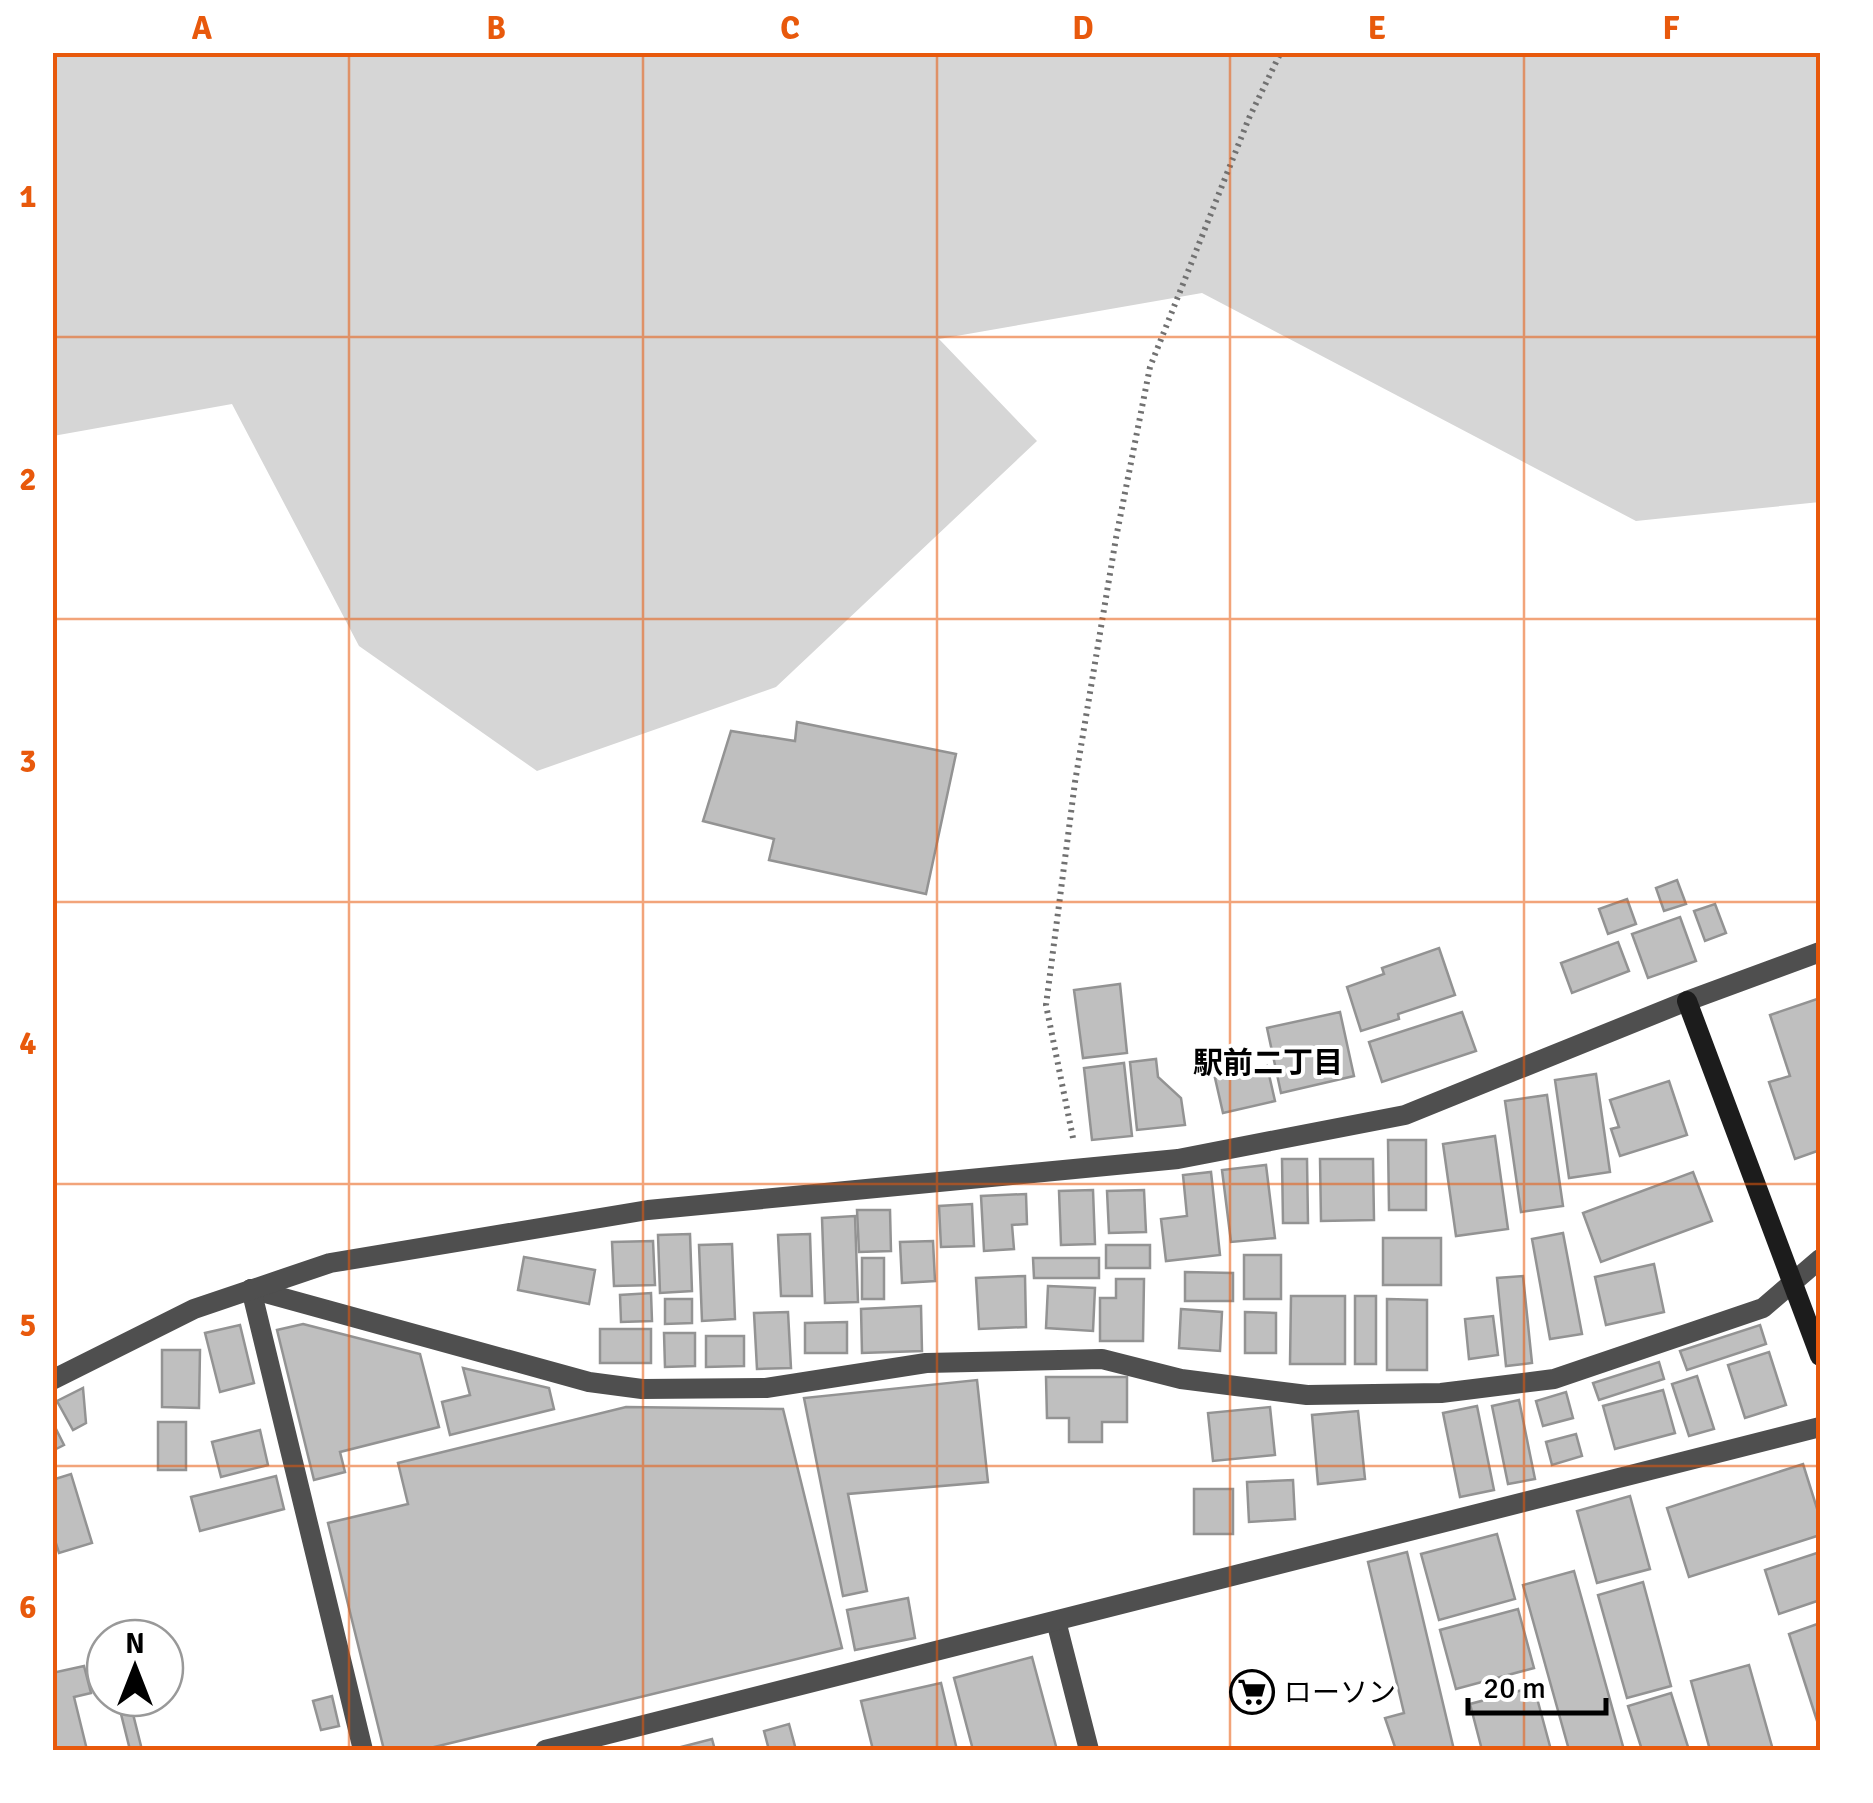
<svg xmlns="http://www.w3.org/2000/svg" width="1873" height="1803" viewBox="0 0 1873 1803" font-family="Signika,'Noto Sans JP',sans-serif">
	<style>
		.green { fill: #d6d6d6 }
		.building { fill: #bfbfbf; stroke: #939393; stroke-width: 2.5 }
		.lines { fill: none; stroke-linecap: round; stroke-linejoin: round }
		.path { stroke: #717171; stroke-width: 6; stroke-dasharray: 2.5 5; stroke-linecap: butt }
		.street { stroke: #4f4f4f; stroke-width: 20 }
		.secondary { stroke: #1c1c1c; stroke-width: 20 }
		.grid { fill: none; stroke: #e8590c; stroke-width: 2.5; stroke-opacity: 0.55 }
		.labels { text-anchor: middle; stroke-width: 8; stroke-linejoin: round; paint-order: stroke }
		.poi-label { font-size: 28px; fill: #000; stroke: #fff; text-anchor: start }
		.neighbourhood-label { font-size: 30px; font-weight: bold; fill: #000; stroke: #fff }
		.neatline { fill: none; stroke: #e8590c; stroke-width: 4 }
		.grid-label { font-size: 32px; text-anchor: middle; font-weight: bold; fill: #e8590c }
	</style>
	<rect width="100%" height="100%" fill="#fff"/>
	<polygon class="green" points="53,52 1820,53 1820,502 1636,521 1202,293 939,339 1037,441 776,687 537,771 359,646 232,404 53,436"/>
	<g class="building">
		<polygon points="797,722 956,754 926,894 769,860 774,839 703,821 731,731 795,741"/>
		<polygon points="1677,880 1686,904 1664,911 1656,888"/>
		<polygon points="1627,899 1636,924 1608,934 1599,909"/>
		<polygon points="1715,904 1726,933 1705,941 1694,911"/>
		<polygon points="1680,917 1696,961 1648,978 1632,934"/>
		<polygon points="1618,942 1629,971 1572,993 1561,963"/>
		<polygon points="1439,948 1455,995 1398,1014 1399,1019 1361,1031 1347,987 1384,974 1382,968"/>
		<polygon points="1120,984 1127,1053 1083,1058 1074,990"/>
		<polygon points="1820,998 1820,1150 1795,1159 1769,1082 1790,1076 1770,1015"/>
		<polygon points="1340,1012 1354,1076 1281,1093 1267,1028"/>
		<polygon points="1462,1012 1476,1051 1382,1082 1369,1042"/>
		<polygon points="1156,1059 1158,1077 1181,1098 1185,1125 1137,1130 1130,1062"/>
		<polygon points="1124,1063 1132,1136 1092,1140 1084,1068"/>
		<polygon points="1267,1066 1275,1101 1223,1113 1215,1078"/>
		<polygon points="1596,1074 1610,1172 1569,1178 1555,1080"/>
		<polygon points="1669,1081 1687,1135 1620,1156 1611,1129 1619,1127 1610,1100"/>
		<polygon points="1547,1095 1563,1206 1521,1212 1505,1101"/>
		<polygon points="1495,1136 1508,1229 1456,1236 1443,1144"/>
		<polygon points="1388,1140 1426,1140 1426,1210 1389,1210"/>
		<polygon points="1282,1159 1307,1159 1308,1223 1283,1223"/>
		<polygon points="1320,1159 1373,1159 1374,1220 1321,1221"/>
		<polygon points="1266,1165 1275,1238 1231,1242 1222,1170"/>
		<polygon points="1211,1172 1220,1255 1166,1261 1161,1219 1187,1216 1183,1175"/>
		<polygon points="1693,1172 1712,1221 1601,1262 1583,1213"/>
		<polygon points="1093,1190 1095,1244 1061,1245 1059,1191"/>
		<polygon points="1144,1190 1146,1232 1109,1233 1107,1191"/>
		<polygon points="1026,1194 1027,1224 1012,1225 1014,1249 984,1251 981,1196"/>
		<polygon points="972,1204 974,1246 941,1247 939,1206"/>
		<polygon points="857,1210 890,1210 891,1251 859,1252"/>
		<polygon points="855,1216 858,1302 825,1303 822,1218"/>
		<polygon points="1563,1233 1582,1334 1550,1339 1532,1239"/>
		<polygon points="690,1234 692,1291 660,1293 658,1235"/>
		<polygon points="810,1234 812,1296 781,1296 778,1235"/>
		<rect x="1383" y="1238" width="58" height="47"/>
		<polygon points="653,1241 655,1285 614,1286 612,1242"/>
		<polygon points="933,1241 935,1281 902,1283 900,1242"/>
		<polygon points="732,1244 735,1319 702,1321 699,1245"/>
		<rect x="1106" y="1245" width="44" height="23"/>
		<rect x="1244" y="1255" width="37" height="44"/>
		<polygon points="524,1257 595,1270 589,1304 518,1290"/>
		<rect x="862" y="1258" width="22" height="41"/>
		<polygon points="1033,1258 1099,1258 1099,1278 1034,1278"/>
		<polygon points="1654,1264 1664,1312 1606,1325 1595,1277"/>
		<polygon points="1185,1272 1233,1273 1233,1301 1185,1301"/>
		<polygon points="1025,1276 1026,1327 979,1329 976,1278"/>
		<polygon points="1523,1276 1532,1363 1506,1366 1497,1278"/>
		<polygon points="1116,1279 1144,1279 1143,1341 1100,1341 1100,1298 1116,1298"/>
		<polygon points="1048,1286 1095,1288 1093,1331 1046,1328"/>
		<polygon points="651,1293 652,1321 621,1322 620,1295"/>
		<polygon points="1291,1296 1345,1296 1345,1364 1290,1364"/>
		<rect x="1355" y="1296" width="21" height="68"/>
		<polygon points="665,1299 692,1299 692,1323 665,1324"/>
		<polygon points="1387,1299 1427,1300 1427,1370 1387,1370"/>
		<polygon points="921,1306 922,1351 862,1353 861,1309"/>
		<polygon points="1181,1309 1222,1312 1220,1351 1179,1348"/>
		<polygon points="788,1312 791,1368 757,1369 754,1313"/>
		<polygon points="1245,1312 1276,1313 1276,1353 1245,1353"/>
		<polygon points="1493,1316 1498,1355 1469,1359 1465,1319"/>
		<polygon points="847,1322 847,1353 805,1353 805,1323"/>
		<polygon points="303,1324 420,1354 439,1427 340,1452 345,1472 314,1480 277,1330"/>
		<polygon points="240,1325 254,1383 220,1392 205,1333"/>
		<polygon points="1760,1325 1766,1344 1687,1370 1680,1351"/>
		<rect x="600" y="1329" width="51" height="34"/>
		<polygon points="664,1333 695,1333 695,1366 665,1367"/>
		<polygon points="706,1336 744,1336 744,1366 706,1367"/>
		<polygon points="162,1350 200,1350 199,1408 162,1407"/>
		<polygon points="1769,1352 1786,1405 1745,1418 1728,1365"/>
		<polygon points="1659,1362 1664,1379 1599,1400 1593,1383"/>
		<polygon points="463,1368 549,1388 554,1409 450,1435 442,1402 470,1395"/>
		<polygon points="1697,1376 1714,1429 1689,1436 1672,1384"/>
		<polygon points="1046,1377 1127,1377 1127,1422 1102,1422 1102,1442 1069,1442 1069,1418 1047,1418"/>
		<polygon points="977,1380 988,1482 848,1494 867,1591 843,1596 804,1398"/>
		<polygon points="83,1388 86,1423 73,1430 57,1401"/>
		<polygon points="1663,1390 1675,1433 1615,1449 1603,1406"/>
		<polygon points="1566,1392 1573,1418 1543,1426 1536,1401"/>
		<polygon points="1519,1400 1535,1479 1508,1484 1492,1406"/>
		<polygon points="1477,1406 1494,1490 1460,1497 1443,1413"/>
		<polygon points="626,1407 783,1409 842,1648 422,1750 384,1750 328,1523 408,1504 398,1463"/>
		<polygon points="1270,1407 1275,1455 1213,1461 1208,1413"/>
		<polygon points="1358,1411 1365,1479 1318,1484 1312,1415"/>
		<polygon points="52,1421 64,1445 52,1451"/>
		<rect x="158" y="1422" width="28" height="48"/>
		<polygon points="260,1430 268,1465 221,1477 212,1442"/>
		<polygon points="1576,1434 1582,1456 1552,1465 1546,1442"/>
		<polygon points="1803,1464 1820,1518 1820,1535 1689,1577 1667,1508"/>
		<polygon points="71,1474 92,1543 59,1553 52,1531 52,1480"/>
		<polygon points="276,1476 284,1509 200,1531 191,1497"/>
		<polygon points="1293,1480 1295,1519 1249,1522 1247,1482"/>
		<rect x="1194" y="1489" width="39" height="45"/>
		<polygon points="1630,1496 1650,1569 1597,1583 1577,1511"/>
		<polygon points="1497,1534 1515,1599 1439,1620 1421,1554"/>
		<polygon points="1407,1552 1454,1750 1396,1750 1385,1718 1404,1713 1368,1562"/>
		<polygon points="1820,1552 1820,1600 1779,1614 1765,1570"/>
		<polygon points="1574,1571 1624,1750 1569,1750 1523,1585"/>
		<polygon points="1643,1582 1671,1686 1627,1698 1598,1595"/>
		<polygon points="908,1598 915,1638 855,1650 847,1610"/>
		<polygon points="1518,1609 1534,1668 1456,1689 1440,1630"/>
		<polygon points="1820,1623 1820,1730 1789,1634"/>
		<polygon points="1032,1657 1057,1750 973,1750 954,1678"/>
		<polygon points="1749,1665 1773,1750 1710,1750 1691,1681"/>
		<polygon points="84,1666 91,1693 74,1697 87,1750 52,1750 52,1673"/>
		<polygon points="941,1683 957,1750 873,1750 861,1701"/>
		<polygon points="1534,1687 1551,1750 1482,1750 1470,1704"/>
		<polygon points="1671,1693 1689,1750 1642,1750 1628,1706"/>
		<polygon points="332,1696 339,1726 321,1730 313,1701"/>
		<polygon points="117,1698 129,1698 142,1750 130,1750"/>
		<polygon points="789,1724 796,1750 769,1750 764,1731"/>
		<polygon points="712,1739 715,1750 681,1750 681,1747"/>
	</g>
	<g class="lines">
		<polyline class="path" points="1073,1138 1046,1005 1075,782 1116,538 1150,367 1249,118 1281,52"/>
		<g class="street">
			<polyline points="251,1289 589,1382 642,1389 766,1388 926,1363 1102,1359 1181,1379 1307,1395 1441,1393 1554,1379 1763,1308 1820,1259"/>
			<polyline points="251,1289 363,1750"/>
			<polyline points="52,1380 194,1309 330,1263 648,1210 1178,1159 1405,1115 1687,1001 1820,952"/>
			<polyline points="1056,1621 1089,1750"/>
			<polyline points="545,1750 1820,1427"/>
		</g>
		<polyline class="secondary" points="1687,1001 1820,1356"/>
	</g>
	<path class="grid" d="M349,52v1698M643,52v1698M937,52v1698M1230,52v1698M1524,52v1698M52,337h1768M52,619h1768M52,902h1768M52,1184h1768M52,1466h1768"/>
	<defs>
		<g id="supermarket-ring" transform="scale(2.25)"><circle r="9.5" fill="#fff" stroke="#000" stroke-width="1.5"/><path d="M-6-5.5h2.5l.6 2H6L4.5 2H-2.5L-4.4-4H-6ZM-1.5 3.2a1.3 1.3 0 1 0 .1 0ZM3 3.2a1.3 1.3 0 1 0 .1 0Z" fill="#000"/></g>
	</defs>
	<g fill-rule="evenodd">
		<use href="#supermarket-ring" x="1252" y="1692"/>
	</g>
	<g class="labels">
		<g class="poi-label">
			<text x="1284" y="1702">ローソン</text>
		</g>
		<g class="neighbourhood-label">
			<text x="1268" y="1073">駅前二丁目</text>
		</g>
	</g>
	<rect width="1873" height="1803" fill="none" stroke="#ffffff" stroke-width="110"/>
	<g transform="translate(135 1668)"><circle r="48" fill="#ffffff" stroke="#999999" stroke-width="2.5"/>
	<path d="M0-8L18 38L0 25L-18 38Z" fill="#000000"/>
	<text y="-15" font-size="28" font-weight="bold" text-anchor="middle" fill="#000000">N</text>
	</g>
	<path d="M1468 1698v15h138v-15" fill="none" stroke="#000000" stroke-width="5"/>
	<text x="1483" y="1698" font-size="30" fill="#000000" stroke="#ffffff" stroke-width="8" paint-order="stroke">20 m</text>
	<rect x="55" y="55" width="1763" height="1693" class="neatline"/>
	<g class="grid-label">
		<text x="202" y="39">A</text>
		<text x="496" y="39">B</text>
		<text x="790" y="39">C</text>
		<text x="1083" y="39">D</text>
		<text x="1377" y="39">E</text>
		<text x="1671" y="39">F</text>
		<text x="28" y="207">1</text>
		<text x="28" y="490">2</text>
		<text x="28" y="772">3</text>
		<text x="28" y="1054">4</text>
		<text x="28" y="1336">5</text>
		<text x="28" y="1618">6</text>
	</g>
</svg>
